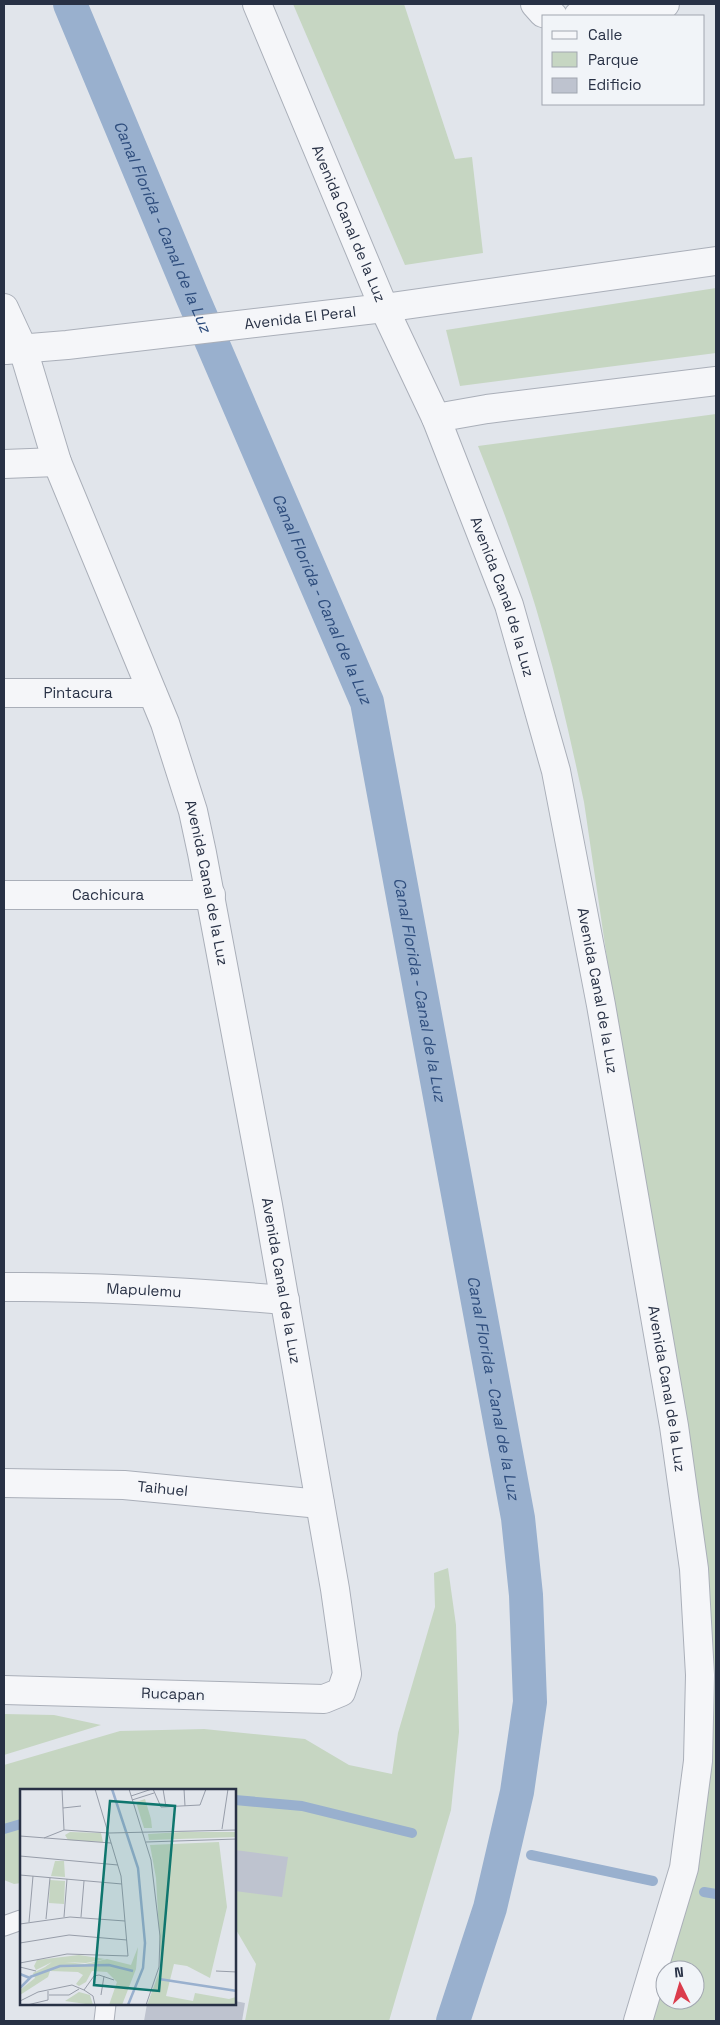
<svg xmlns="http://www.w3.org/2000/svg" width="720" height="2025" viewBox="0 0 720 2025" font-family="'Space Grotesk',sans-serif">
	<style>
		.green { fill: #c6d6c2 }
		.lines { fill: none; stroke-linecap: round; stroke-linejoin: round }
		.stream { stroke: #99b0ce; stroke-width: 10 }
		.canal { stroke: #99b0ce; stroke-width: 34 }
		.building { fill: #bec3cf }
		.lane-casing { stroke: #aaafb9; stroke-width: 21 }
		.street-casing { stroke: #aaafb9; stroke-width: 30 }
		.lane { stroke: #f5f6f9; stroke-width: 19 }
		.street { stroke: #f5f6f9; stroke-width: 28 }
		.labels { text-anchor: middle; stroke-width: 5; stroke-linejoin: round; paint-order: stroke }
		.street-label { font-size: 15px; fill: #283145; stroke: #f1f4f8 }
		.water-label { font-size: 16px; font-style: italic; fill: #2e4d7d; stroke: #f1f4f8 }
		.inset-river { fill: none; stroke: #99b0ce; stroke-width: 2.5 }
		.inset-road { fill: none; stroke: #979da9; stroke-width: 1 }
		.view { fill: #0f766e; fill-opacity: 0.15; stroke: #0f766e; stroke-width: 2.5 }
		.inset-edge { fill: none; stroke: #283145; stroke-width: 2.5 }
	</style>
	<rect width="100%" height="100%" fill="#e1e5eb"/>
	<g class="green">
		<polygon points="293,4 404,4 455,159 472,157 483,253 405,265"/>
		<polygon points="716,288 716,353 460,386 446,330"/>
		<path d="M716,414v1607h-65l14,-45v24h30v-30h-28l31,-105 14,-103 1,-82 -129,-878c-12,-55 -24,-111 -40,-166 -18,-65 -41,-128 -66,-190z"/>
		<polygon points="448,1568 456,1625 459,1732 451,1810 389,2021 245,2021 256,1964 235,1928 235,1790 21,1790 21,1883 14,1884 4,1880 4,1765 120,1731 204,1729 305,1739 349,1765 392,1774 398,1733 435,1607 434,1573"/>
		<polygon points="4,1714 54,1715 101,1725 4,1755"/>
	</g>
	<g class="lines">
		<g class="stream">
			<polyline points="235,1800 302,1806 412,1833"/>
			<polyline points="4,1829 21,1824"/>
			<polyline points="531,1855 653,1881"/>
			<polyline points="704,1892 716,1894"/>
		</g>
		<path class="canal" id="s1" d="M70,4l122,292 175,406 151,816 8,77 4,107 -13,90 -27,116 -37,113"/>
	</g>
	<g class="building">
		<polygon points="235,1850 288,1857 282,1897 235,1891"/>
		<polygon points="235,2001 245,2003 242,2021 144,2021 147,2004 235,2004"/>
	</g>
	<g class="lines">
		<g class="lane-casing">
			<g id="lane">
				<polyline points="4,1926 21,1920"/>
				<polyline points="104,2021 106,2004"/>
			</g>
		</g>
		<g class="street-casing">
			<g id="street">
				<path id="s2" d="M257,4l127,304 52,110 73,187 47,166 45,234 73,421 20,143 6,106 -2,86 -14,107 -46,153"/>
				<polyline points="535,4 543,13 553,16"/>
				<polyline points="578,16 665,4"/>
				<path id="s3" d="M4,308l19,41 34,113 108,261 28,88 9,42 66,352 67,384 12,85 -6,18 -17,7 -320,-9"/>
				<path id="s4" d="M6,350l61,-5 317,-37 332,-47"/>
				<polyline points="436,418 487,409 716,381"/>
				<polyline points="4,464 57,462"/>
				<path id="s5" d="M4,693h148"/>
				<path id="s6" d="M4,895h207"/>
				<path id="s7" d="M4,1287c94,-1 187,5 281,13"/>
				<path id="s8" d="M4,1483l120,2 196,19"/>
			</g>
		</g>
		<use href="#lane" class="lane"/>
		<use href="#street" class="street"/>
	</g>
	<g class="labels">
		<g class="street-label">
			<text dy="5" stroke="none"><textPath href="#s2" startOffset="238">Avenida Canal de la Luz</textPath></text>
			<text dy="5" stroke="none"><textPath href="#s4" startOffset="296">Avenida El Peral</textPath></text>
			<text dy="5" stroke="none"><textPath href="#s2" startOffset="642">Avenida Canal de la Luz</textPath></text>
			<text dy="5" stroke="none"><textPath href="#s5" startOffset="74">Pintacura</textPath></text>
			<text dy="5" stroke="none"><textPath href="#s3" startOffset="611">Avenida Canal de la Luz</textPath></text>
			<text dy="5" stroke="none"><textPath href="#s6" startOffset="104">Cachicura</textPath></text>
			<text dy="5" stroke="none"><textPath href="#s2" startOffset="1048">Avenida Canal de la Luz</textPath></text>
			<text dy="5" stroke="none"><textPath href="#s3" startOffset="1016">Avenida Canal de la Luz</textPath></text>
			<text dy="5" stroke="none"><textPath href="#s7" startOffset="140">Mapulemu</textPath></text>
			<text dy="5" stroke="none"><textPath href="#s2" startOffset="1452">Avenida Canal de la Luz</textPath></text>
			<text dy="5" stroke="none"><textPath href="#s8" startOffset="159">Taihuel</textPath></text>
			<text transform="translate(173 1694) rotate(2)" y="5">Rucapan</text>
		</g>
		<g class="water-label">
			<text dy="6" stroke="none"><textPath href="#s1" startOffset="241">Canal Florida - Canal de la Luz</textPath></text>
			<text dy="6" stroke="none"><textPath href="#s1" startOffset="646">Canal Florida - Canal de la Luz</textPath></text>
			<text dy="6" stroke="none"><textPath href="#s1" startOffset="1051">Canal Florida - Canal de la Luz</textPath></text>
			<text dy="6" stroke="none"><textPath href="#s1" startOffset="1456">Canal Florida - Canal de la Luz</textPath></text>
		</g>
	</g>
	<g transform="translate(20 1789)">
		<rect width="216" height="216" fill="#e1e5eb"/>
		<path d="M125,10l6,20 1,9h-8l-8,-26zM50,43l31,1 2,9 -35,-2 -3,-5zM163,43h53l1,5 -88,3 -1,-6zM199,53l8,65 -17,71 -23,-12 -13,-2 -8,32 27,5 2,-8 34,6 7,-2v8h-89l14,-38 -5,-89 -6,-33zM35,72h9l1,16 -14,-1zM30,91l15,1 -1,23 -15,-1zM118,158l-2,22 -14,36h-13l8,-23 -10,-10 -15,-1 -6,11 -7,4 -3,-2 7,-9 -5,-3 -28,-1 -2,6 -28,18v-5l15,-12 -2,-5 12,-6 7,-5 -16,8 -2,-4 3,-6 42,-5 26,4 -19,4 -21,-1 20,2 22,-5 24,6zM59,203l11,3 3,10 -28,-4z" fill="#c6d6c2"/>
		<path class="inset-river" d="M92,0l26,79 7,75 -2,25 -15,37M0,185l10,4 -10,10M10,188l30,-11 49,-1 24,6M139,190l78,12"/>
		<path class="inset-road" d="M42,0l2,41M109,0l22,71 9,76 -1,31 -13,38M133,0l8,18 39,-2 6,-16M143,0l3,18M164,0l1,17M111,7l21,-7M112,11l22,-7M43,19l18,-2M202,40l6,-40M0,47l91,7M24,49l20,-8 45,3 128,-3M126,53l91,-3M0,67l98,9M0,86l102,9M81,113l1,-20M44,128l3,-38M61,128l3,-36M26,130l4,-41M9,133l4,-46M0,135l50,-7 55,4M0,154l49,-8 58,5M0,174l47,-9 61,2 -7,-80 -26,-87M0,178l16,4M196,182l21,1M64,201l9,6 2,9M29,206h20l10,-6M81,206l3,-19M0,212l18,-9 34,-7 12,5 10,-14 5,-1 15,5M7,216l21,-5v-9"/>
		<path class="view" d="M90,12l65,5 -16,185 -65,-6z"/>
		<rect width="216" height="216" class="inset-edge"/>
	</g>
	<rect width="720" height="2025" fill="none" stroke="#283145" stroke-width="10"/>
	<rect x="542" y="15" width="162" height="90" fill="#f1f4f8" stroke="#a1a6b0"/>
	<rect x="552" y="31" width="25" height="8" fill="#f5f6f9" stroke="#a1a6b0"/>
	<text x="588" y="40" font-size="15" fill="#283145">Calle</text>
	<rect x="552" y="52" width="25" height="15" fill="#c6d6c2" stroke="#a1a6b0"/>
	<text x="588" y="65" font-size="15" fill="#283145">Parque</text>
	<rect x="552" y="78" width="25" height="15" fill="#bec3cf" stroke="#a1a6b0"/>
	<text x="588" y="90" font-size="15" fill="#283145">Edificio</text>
	<g transform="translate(680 1985) rotate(355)"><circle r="24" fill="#f1f4f8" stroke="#a1a6b0"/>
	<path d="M0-4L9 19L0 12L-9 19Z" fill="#db3c4c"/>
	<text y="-8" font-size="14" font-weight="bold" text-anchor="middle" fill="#283145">N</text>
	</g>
</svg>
